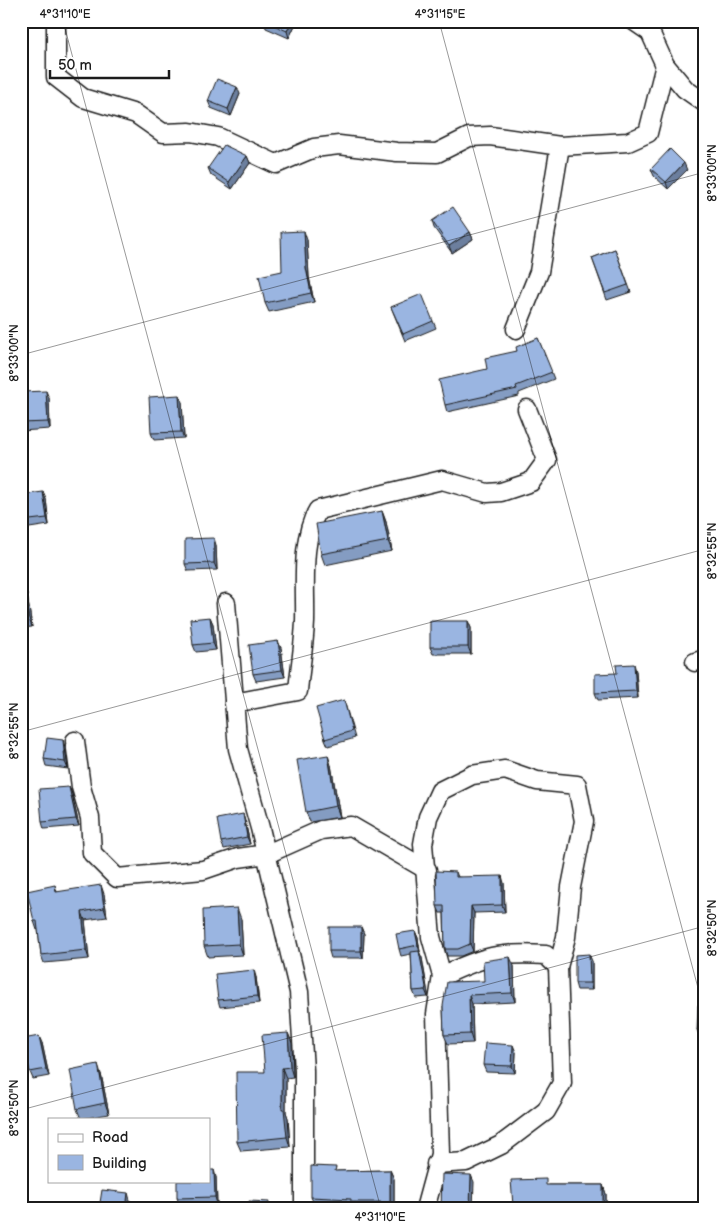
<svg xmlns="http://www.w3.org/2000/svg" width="726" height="1230" viewBox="0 0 726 1230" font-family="'Balsamiq Sans',sans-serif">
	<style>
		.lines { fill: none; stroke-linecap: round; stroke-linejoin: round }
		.minor-casing { stroke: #1c1c1c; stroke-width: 21 }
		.minor { stroke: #fff; stroke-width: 18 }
		.wall { fill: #849cc2; stroke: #1c1c1c }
		.shaded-wall { fill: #6c7f9e; stroke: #1c1c1c }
		.building { fill: #9ab5e1; stroke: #1c1c1c }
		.ticks { fill: none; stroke: #1c1c1c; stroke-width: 1; stroke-opacity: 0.45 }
		.neatline { fill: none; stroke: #1c1c1c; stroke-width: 2 }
		.ticks-label { font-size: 12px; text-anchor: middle; fill: #1c1c1c }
	</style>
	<rect width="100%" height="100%" fill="#fff"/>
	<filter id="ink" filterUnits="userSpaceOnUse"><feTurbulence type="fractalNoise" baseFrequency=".02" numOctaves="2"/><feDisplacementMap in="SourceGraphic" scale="10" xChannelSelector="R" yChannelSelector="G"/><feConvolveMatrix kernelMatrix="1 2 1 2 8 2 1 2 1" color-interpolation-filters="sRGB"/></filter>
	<g filter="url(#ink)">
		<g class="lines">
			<g class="minor-casing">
				<g id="minor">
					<polyline points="56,21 56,77 83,98 136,114 163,133 190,132 218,137 276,164 314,148 339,145 397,152 437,153 469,137 490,136 560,146 628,142 648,133 665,65"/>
					<polyline points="634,21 650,32 665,65 685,89 705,103"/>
					<polyline points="516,329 539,272 560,146"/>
					<polyline points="226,603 238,749 260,828 299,992 304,1070 304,1209"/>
					<polyline points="695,662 705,659"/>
					<path d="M234,703l64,-12c2,-23 6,-46 7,-69 1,-34 -5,-82 13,-112l124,-30 45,13 14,-1 30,-10 16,-22 -20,-51"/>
					<polyline points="75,741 81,787 90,818 92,853 117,878 203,870 238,858 267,854 321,830 351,826 427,870"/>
					<polyline points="442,976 431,937 423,844 428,817 440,791 472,775 505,770 537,781 577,785 584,821 571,887 566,937 558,967"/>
					<path d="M425,1209l15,-55 -4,-140 6,-38c42,-20 58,-24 104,-21l12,12 4,116 -16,28 -45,34 -35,17 -30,2"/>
				</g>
			</g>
			<use href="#minor" class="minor"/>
		</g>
		<g class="wall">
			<polygon points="264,21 297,21 289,38 266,28"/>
			<polygon points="240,94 231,116 211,108 208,101"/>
			<polygon points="247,156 250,163 232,189 211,175 208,168"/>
			<polygon points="651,169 687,170 668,189 654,176"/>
			<polygon points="705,197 705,214 703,213 700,203"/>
			<polygon points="432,221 470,232 473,239 452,253 434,228"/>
			<polygon points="307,240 309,277 314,302 269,312 265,303 282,271"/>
			<polygon points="615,249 631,292 607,300 592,258"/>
			<polygon points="391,307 433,321 436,328 405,341"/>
			<polygon points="538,338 554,379 519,393 519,396 447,412 445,405 487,369"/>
			<polygon points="21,392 49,398 50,429 21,431"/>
			<polygon points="182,402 184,438 154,440 151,433"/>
			<polygon points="21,495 46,499 49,525 23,529 21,523"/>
			<polygon points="382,511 386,522 392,551 325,565 321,554"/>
			<polygon points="216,545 217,570 188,571 185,564"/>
			<polygon points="21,585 27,595 32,627 21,628"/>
			<polygon points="210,617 213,624 216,650 196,652 193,645"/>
			<polygon points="468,621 471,628 471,654 433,654 430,647"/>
			<polygon points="278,641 281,648 285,677 256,681 253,674"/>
			<polygon points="636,671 638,698 598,700 595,693 617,673"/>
			<polygon points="344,700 355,738 328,746 325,739"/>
			<polygon points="65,747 68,769 46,766 44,759"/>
			<polygon points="331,765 340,817 310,822 306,812"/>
			<polygon points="69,787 72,794 79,826 44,829 42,822"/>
			<polygon points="245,821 250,844 224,849 221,842"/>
			<polygon points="456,872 458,877 504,883 505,912 474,913 473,951 461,956 447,956 445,949 444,913 440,913 437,906"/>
			<polygon points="55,885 57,892 104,894 107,917 85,920 89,959 44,963 41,955 38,929 37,930 34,921"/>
			<polygon points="241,919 243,955 208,957 204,946"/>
			<polygon points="361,927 364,934 363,958 331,958 329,951"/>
			<polygon points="415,931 418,938 420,952 419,952 422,958 428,994 428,997 416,998 413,991 411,954 401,956 399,949"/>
			<polygon points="592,961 592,990 577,990 575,983"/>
			<polygon points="514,966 515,1002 472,1004 473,1043 448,1044 444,1035 443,1006 484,981"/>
			<polygon points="256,977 259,1003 220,1007 218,1000"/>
			<polygon points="705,1006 705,1037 700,1037 697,1030"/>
			<polygon points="288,1033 292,1043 293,1077 286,1078 286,1112 288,1118 290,1147 241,1151 237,1142 265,1072"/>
			<polygon points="42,1043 49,1076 33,1079 30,1072"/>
			<polygon points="516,1052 515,1073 486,1072 483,1065"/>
			<polygon points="101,1074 109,1114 81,1119 77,1109"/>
			<polygon points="390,1170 394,1179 394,1209 353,1209 353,1208 315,1206 311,1197 337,1171"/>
			<polygon points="216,1177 217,1204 180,1205 177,1198"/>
			<polygon points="549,1185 603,1185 606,1194 606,1209 514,1209 513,1206"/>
		</g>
		<g class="shaded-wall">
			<polygon points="292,21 297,21 289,38 287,31"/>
			<polygon points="237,87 240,94 231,116 228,109"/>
			<polygon points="247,156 250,163 232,189 229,182"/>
			<polygon points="684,163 687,170 668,189 666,182"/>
			<polygon points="304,231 307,240 309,277 314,302 311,293 306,268"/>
			<polygon points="470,232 473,239 452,253 449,246"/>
			<polygon points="46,391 49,398 50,429 48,422"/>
			<polygon points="179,395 182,402 184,438 181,432"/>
			<polygon points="43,492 46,499 49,525 47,518"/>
			<polygon points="382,511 386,522 392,551 388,541"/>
			<polygon points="214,538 216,545 217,570 214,563"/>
			<polygon points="23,585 27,595 32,627 28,616"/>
			<polygon points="210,617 213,624 216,650 213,643"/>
			<polygon points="468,621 471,628 471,654 468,647"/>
			<polygon points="278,641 281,648 285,677 282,670"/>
			<polygon points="634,664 636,671 638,698 636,691"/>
			<polygon points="63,740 65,747 68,769 65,762"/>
			<polygon points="328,755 331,765 340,817 336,806"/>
			<polygon points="69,787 72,794 79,826 76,819"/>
			<polygon points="243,814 245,821 250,844 247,837"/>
			<polygon points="502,876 504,883 505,912 502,905"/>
			<polygon points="101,885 104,894 107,917 104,908"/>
			<polygon points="471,906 474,913 473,951 470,944"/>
			<polygon points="237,908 241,919 243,955 239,944"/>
			<polygon points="82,912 85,920 89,959 86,950"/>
			<polygon points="361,927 364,934 363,958 361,951"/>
			<polygon points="415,931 418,938 420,952 418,945"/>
			<polygon points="419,951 422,958 428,994 428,997 425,990"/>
			<polygon points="589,954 592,961 592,990 590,983"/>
			<polygon points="510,957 514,966 515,1002 512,993"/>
			<polygon points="254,970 256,977 259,1003 257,996"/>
			<polygon points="469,995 472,1004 473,1043 470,1034"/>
			<polygon points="288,1033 292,1043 293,1077 290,1067"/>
			<polygon points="39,1036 42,1043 49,1076 46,1069"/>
			<polygon points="513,1045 516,1052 515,1073 512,1066"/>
			<polygon points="98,1064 101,1074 109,1114 105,1103"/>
			<polygon points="282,1068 286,1078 286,1112 288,1118 290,1147 287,1137 282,1109"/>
			<polygon points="214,1170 216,1177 217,1204 215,1197"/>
			<polygon points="390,1170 394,1179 394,1209 393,1209 390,1202"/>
			<polygon points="471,1175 474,1182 473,1209 470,1209"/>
			<polygon points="603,1185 606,1194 606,1209 603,1209"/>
			<polygon points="128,1193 130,1200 129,1209 126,1209"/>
		</g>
		<g class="building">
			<polygon points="265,21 292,21 287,31"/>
			<polygon points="217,79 237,87 228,109 208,101"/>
			<polygon points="224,145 247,156 229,182 208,168"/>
			<polygon points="670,149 684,163 666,182 651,169"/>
			<polygon points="705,197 705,207 700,203"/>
			<polygon points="453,207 470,232 449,246 432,221"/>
			<polygon points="304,231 306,268 311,293 265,303 259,276 282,271 281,232"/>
			<polygon points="615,249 628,285 605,293 592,258"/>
			<polygon points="422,294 433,321 403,334 391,307"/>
			<polygon points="538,338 552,372 516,386 517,389 445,405 439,380 487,369 485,358 517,351 516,347"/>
			<polygon points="46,391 48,422 21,423 21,392"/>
			<polygon points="179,395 181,432 151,433 149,397"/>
			<polygon points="43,492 47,518 21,521 21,495"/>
			<polygon points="382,511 388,541 321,554 316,524"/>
			<polygon points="214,538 214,563 185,564 185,539"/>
			<polygon points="21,585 23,585 28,616 21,618"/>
			<polygon points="210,617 213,643 193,645 190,619"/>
			<rect x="430" y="621" width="38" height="26"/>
			<polygon points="278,641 282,670 253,674 249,645"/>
			<polygon points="634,664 636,691 595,693 595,674 617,673 616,665"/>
			<polygon points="344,700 352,731 325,739 316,708"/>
			<polygon points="47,738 63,740 65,762 44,759"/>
			<polygon points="328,755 336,806 306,812 297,760"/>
			<polygon points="69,787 76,819 42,822 39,789"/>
			<polygon points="243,814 247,837 221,842 217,819"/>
			<polygon points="436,871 456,872 456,877 502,876 502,905 471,906 470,944 458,949 445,949 444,906 437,906"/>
			<polygon points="55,885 56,892 101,885 104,908 82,912 86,950 41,955 37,921 34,921 27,891"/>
			<polygon points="237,908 239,944 204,946 203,910"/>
			<rect x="329" y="927" width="32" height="24"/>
			<polygon points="415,931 418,945 399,949 396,934"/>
			<polygon points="419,951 426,987 425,990 413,991 411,952"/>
			<polygon points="589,954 590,983 575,983 575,955"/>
			<polygon points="510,957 512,993 469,995 470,1034 444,1035 443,1006 447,982 484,981 483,961"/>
			<polygon points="254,970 257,996 218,1000 215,974"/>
			<polygon points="698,1005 705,1006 705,1030 697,1030"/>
			<polygon points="288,1033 290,1067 282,1068 282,1109 284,1109 287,1137 237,1142 236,1072 265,1072 262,1035"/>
			<polygon points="39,1036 46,1069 30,1072 23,1039"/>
			<polygon points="485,1043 513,1045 512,1066 483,1065"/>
			<polygon points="98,1064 105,1103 77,1109 70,1070"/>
			<polygon points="311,1166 336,1167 335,1171 390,1170 390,1202 351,1202 351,1199 311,1197"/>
			<polygon points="209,1170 214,1170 215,1197 177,1198 177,1181 209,1181"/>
			<polygon points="442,1174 471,1175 470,1209 441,1209"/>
			<polygon points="546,1179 546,1185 603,1185 603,1209 517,1209 517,1206 513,1206 511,1180"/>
			<polygon points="102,1190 128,1193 126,1209 99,1209"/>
			<polygon points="249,1201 269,1202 268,1209 248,1209"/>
		</g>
	</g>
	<path class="ticks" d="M63,21l318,1188M439,21l266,993M21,355l684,-183M21,732l684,-183M21,1110l684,-184"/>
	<rect width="726" height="1230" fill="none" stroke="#fff" stroke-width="55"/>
	<rect x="48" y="1118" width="162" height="65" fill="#ffffff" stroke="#a4a4a4"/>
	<rect x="58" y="1134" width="25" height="8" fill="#ffffff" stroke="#a4a4a4"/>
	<text x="92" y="1142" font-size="15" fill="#1c1c1c">Road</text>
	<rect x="58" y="1155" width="25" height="15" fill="#9ab5e1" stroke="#a4a4a4"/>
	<text x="92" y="1168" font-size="15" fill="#1c1c1c">Building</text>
	<path d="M50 70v8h119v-8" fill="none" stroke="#1c1c1c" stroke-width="2.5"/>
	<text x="58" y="70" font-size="15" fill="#1c1c1c" stroke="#ffffff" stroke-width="4" paint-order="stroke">50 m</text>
	<rect x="28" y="28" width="670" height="1174" class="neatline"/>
	<g class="ticks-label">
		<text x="65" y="18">4°31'10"E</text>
		<text x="440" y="18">4°31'15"E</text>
		<text transform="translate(712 173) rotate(-90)" y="4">8°33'00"N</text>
		<text transform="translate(14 353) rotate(-90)" y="4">8°33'00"N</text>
		<text transform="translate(712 551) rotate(-90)" y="4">8°32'55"N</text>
		<text transform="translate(14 731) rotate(-90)" y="4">8°32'55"N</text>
		<text transform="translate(712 928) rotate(-90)" y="4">8°32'50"N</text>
		<text transform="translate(14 1108) rotate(-90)" y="4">8°32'50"N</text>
		<text x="380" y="1221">4°31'10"E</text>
	</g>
</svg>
